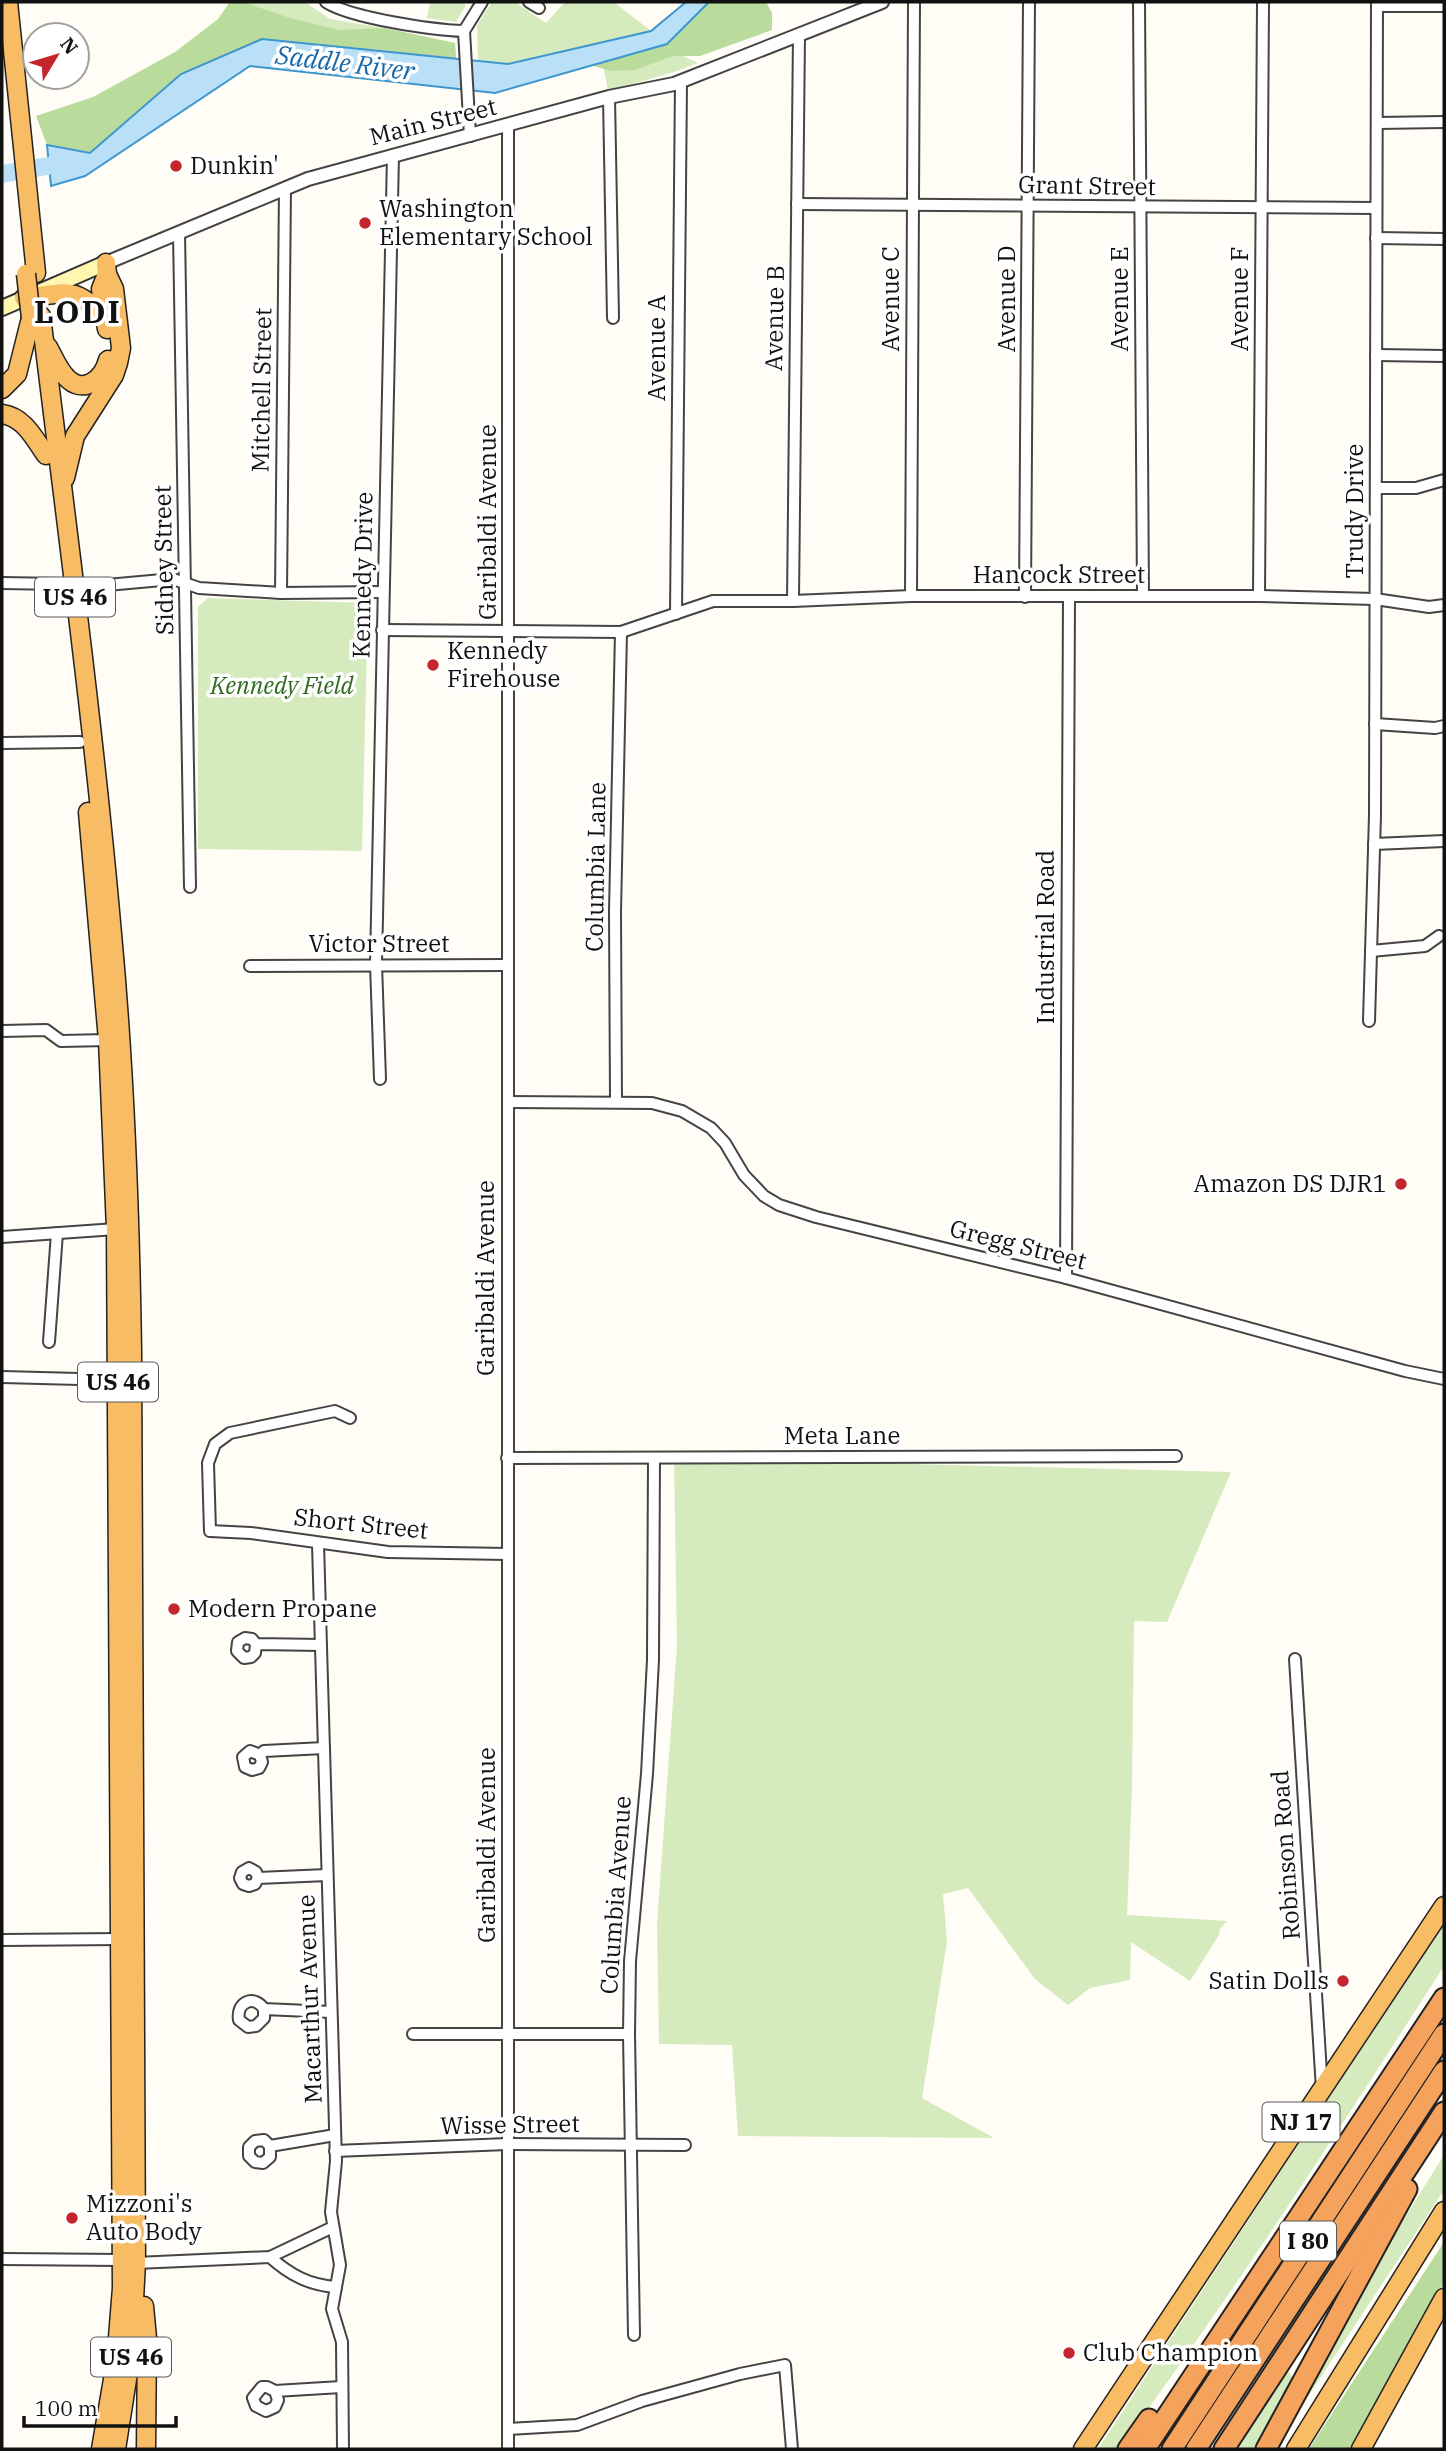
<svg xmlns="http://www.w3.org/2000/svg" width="1446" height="2451" viewBox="0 0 1446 2451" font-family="'IBM Plex Serif',serif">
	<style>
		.green { fill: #d5ebbd }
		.forest { fill: #b9dc9c }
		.water { fill: #b9e0f7; stroke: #3f96cf; stroke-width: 2 }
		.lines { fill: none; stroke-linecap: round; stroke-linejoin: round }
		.river { stroke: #b9e0f7; stroke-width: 18 }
		.minor-casing { stroke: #444; stroke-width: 14 }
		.tertiary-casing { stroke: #444; stroke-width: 16 }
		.secondary-casing { stroke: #333; stroke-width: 18 }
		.trunk-casing { stroke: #222; stroke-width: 21 }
		.motorway-casing { stroke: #222; stroke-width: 23 }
		.minor { stroke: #fff; stroke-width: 10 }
		.tertiary { stroke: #fff; stroke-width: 12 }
		.secondary { stroke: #fff6b0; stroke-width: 14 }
		.trunk { stroke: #f7bc64; stroke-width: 18 }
		.motorway { stroke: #f5a25d; stroke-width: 19 }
		.trunk-bridge-casing { stroke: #222; stroke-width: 21; stroke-linecap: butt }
		.trunk-bridge { stroke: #f7bc64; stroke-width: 18 }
		.poi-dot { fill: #c4262e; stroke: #fff; stroke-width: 2.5 }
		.labels { text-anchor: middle; stroke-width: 7; stroke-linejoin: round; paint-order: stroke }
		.shield { fill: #fff; stroke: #585858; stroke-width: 2 }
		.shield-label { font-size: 23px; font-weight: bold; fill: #111 }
		.street-label { font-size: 24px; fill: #111; stroke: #fff }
		.poi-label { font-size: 24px; fill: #111; stroke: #fff; text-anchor: start }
		.park-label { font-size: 24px; font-style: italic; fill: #2f6b1f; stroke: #fff }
		.water-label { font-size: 26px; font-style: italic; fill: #1768a6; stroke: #fff }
		.district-label { font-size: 32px; font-weight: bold; letter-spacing: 2px; fill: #111; stroke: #fff }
	</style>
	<rect width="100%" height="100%" fill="#fffdf5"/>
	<g class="green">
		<polygon points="230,2 305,2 330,19 384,28 455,43 456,58 327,45"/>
		<polygon points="430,2 461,2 466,5 456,22 427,18"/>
		<polygon points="492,2 515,2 546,23 565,2 614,2 651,31 508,64 478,60 477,25"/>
		<polygon points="674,52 698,63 677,71 608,91 603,65"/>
		<polygon points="208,598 368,603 362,851 198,849 198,607"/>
		<polygon points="674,1458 1231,1472 1167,1622 1134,1621 1132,1787 1127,1915 1227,1921 1220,1929 1219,1935 1190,1981 1131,1942 1130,1980 1090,1988 1068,2005 1035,1979 968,1888 943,1894 947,1942 922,2098 994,2138 738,2136 732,2045 659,2044 657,1924 677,1645"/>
		<path d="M1444,1923v43c-105,164 -210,326 -325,483h-21z"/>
		<polygon points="1444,2155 1444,2190 1278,2442 1372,2270"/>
		<polygon points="1288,2370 1295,2383 1259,2449 1238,2449"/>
	</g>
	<g class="forest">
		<polygon points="230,2 243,2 290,18 339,30 384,28 455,43 456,58 262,39 181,74 90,153 47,145 36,116 93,97 175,52 218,19"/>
		<polygon points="709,2 766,2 772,13 772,30 700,56 673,56 635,70 610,71 591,65 667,44"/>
		<polygon points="1444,2242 1444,2282 1412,2351 1351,2449 1309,2449"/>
	</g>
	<polygon class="water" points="686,2 709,2 667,44 495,93 250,66 85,176 51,186 47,145 90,153 181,74 262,39 508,64 651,31"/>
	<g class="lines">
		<polyline class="river" points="2,174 70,162"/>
		<g class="minor-casing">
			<g id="minor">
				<path d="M326,2c25,16 106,28 138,29"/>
				<polyline points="529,2 539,8"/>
				<polyline points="1139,2 1143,596"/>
				<polyline points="1377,6 1444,6"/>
				<polyline points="609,97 613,318"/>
				<polyline points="1377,123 1444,122"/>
				<polyline points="470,136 464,31 482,2"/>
				<polyline points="797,204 1376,208"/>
				<polyline points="179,233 190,887"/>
				<polyline points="1376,238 1444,239"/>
				<polyline points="1376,355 1444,356"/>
				<polyline points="1376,488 1416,488 1444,480"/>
				<polyline points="2,583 61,584"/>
				<polyline points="74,588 173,579 199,588 281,593 383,592"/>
				<polyline points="281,593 285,188"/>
				<polyline points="911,596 914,2"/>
				<polyline points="1259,596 1263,2"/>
				<polyline points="1025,597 1029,2"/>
				<polyline points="793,601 799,35"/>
				<polyline points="676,614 681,82"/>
				<polyline points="382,630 621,632 713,601 793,601 911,596 1259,596 1375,599 1429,607 1444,605"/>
				<polyline points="1375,724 1435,728 1444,726"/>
				<polyline points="2,743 80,742"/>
				<polyline points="1374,844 1444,841"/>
				<polyline points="1371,951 1425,946 1439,936"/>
				<polyline points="250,966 507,965"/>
				<polyline points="1369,1021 1375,815 1377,2"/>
				<polyline points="2,1031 46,1030 61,1041 108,1040"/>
				<polyline points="380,1079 376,964 393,155"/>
				<polyline points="509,1102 652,1103 682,1111 711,1128 725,1143 744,1175 764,1196 779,1205 816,1217 1066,1278 1405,1371 1444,1379"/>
				<polyline points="616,1102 615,912 621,632"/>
				<polyline points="2,1237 116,1229"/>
				<polyline points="1066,1278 1069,596"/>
				<polyline points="49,1342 57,1233"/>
				<polyline points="2,1377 118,1380"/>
				<polyline points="350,1418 335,1411 230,1433 215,1444 208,1463 210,1531 251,1533 388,1552 508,1554"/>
				<polyline points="507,1458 1176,1456"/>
				<polyline points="318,1544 336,2161 331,2212 340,2265 332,2309 342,2342 343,2449"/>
				<polyline points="256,1644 255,1653 251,1657 244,1658 237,1651 238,1642 245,1638 252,1639 256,1644 321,1645"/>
				<polyline points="1295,1659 1322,2089"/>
				<polyline points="260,1755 262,1762 259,1768 252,1770 245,1767 243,1757 250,1751 260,1755 264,1751 324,1748"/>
				<polyline points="258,1878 256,1872 249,1868 242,1872 240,1878 243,1884 249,1886 255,1884 258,1878 327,1875"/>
				<polyline points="2,1940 121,1939"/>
				<path d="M264,2009v9l-8,8 -8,1 -9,-7c-3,-18 15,-26 25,-11l67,3"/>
				<polyline points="413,2034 629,2034"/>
				<polyline points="270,2146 270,2157 263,2163 255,2162 249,2156 249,2147 255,2141 264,2140 270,2146 335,2135"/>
				<polyline points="335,2151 507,2144 685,2145"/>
				<path d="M270,2257c20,18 39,28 66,30"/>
				<polyline points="2,2259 122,2260"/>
				<polyline points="136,2263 270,2257 333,2227"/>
				<polyline points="634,2335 629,2034 630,1961 647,1774 653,1660 654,1459"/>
				<polyline points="275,2391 278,2400 275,2407 266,2411 256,2406 253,2398 262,2387 267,2387 275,2391 341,2387"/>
				<polyline points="508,2429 577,2425 642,2401 740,2374 785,2365 792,2449"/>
				<polyline points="508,2449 508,126"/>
			</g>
		</g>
		<g class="tertiary-casing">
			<polyline id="tertiary" points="106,263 308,179 609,97 674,84 882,2"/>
		</g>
		<g class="secondary-casing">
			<polyline id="secondary" points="2,308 106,263"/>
		</g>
		<g class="trunk-casing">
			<g id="trunk">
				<polyline points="8,2 36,273"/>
				<polyline points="107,274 101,289 107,329"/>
				<path d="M24,298c42,-5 50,-13 81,19"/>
				<path d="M41,316c25,206 53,412 71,618 13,139 18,278 20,417l4,912 -5,91 -15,95"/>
				<path d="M48,347c5,9 10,22 18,30 17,19 37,2 42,-17"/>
				<polyline points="2,389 17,374 31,318"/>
				<path d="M2,414c22,3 32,24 44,41"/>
				<polyline points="65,478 75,436 114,375 118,363 121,348 114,289 107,274 106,263"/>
				<polyline points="88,812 108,1040 116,1229 122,2288 116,2362 101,2449"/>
				<polyline points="144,2306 147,2338 146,2449"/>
				<polyline points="1083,2449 1444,1906"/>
				<polyline points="1296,2449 1444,2211"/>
				<polyline points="1361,2449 1444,2298"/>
			</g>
		</g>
		<g class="motorway-casing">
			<g id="motorway">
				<polyline points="1128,2449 1149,2419"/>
				<polyline points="1145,2449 1444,1998"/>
				<polyline points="1172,2449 1444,2034"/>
				<polyline points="1196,2449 1444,2071"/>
				<polyline points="1224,2449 1444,2112"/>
				<polyline points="1266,2449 1407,2189"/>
			</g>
		</g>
		<use href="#minor" class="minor"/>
		<use href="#tertiary" class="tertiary"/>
		<use href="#secondary" class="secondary"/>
		<use href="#trunk" class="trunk"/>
		<use href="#motorway" class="motorway"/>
		<g class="trunk-bridge-casing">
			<polyline id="trunk-bridge" points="26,274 31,318"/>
		</g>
		<use href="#trunk-bridge" class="trunk-bridge"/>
	</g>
	<g class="poi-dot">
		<circle cx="176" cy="166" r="7"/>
		<circle cx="365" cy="223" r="7"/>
		<circle cx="433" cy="665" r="7"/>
		<circle cx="1401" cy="1184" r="7"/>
		<circle cx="174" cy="1609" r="7"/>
		<circle cx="1343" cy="1981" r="7"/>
		<circle cx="72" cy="2218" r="7"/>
		<circle cx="1069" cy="2353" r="7"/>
	</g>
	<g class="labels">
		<g class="shield">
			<rect x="35" y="577.5" width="80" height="39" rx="5"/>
			<rect x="78" y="1362.5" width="80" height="39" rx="5"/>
			<rect x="1262.5" y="2102.5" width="77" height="39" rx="5"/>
			<rect x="1280" y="2221.5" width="56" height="39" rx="5"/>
			<rect x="91" y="2337.5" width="80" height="39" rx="5"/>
		</g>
		<g class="shield-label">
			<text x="75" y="605">US 46</text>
			<text x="118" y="1390">US 46</text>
			<text x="1301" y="2130">NJ 17</text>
			<text x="1308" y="2249">I 80</text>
			<text x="131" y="2365">US 46</text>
		</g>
		<g class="street-label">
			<text transform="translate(433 122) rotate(-14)" y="8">Main Street</text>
			<text transform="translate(1087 186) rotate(1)" y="8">Grant Street</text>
			<text transform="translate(891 299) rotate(-90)" y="8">Avenue C</text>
			<text transform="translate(1007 299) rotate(-90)" y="8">Avenue D</text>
			<text transform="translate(1120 299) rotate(-90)" y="8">Avenue E</text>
			<text transform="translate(1240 299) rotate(-90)" y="8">Avenue F</text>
			<text transform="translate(775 318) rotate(-89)" y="8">Avenue B</text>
			<text transform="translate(657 348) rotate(-90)" y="8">Avenue A</text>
			<text transform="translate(262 390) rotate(-89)" y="8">Mitchell Street</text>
			<text transform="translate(1355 511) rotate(-90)" y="8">Trudy Drive</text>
			<text transform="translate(488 522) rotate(-90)" y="8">Garibaldi Avenue</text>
			<text transform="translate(164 560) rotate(-91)" y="8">Sidney Street</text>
			<text transform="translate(363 575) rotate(-89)" y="8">Kennedy Drive</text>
			<text x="1059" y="583">Hancock Street</text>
			<text transform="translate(596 867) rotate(-89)" y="8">Columbia Lane</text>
			<text transform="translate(1046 937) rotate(-90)" y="8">Industrial Road</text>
			<text x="379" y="952">Victor Street</text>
			<text transform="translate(1018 1245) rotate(14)" y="8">Gregg Street</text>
			<text transform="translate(486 1278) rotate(-90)" y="8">Garibaldi Avenue</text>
			<text x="842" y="1444">Meta Lane</text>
			<text transform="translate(361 1524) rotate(6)" y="8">Short Street</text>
			<text transform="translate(487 1845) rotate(-90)" y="8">Garibaldi Avenue</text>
			<text transform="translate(1286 1855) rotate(-94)" y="8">Robinson Road</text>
			<text transform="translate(616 1895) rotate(-86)" y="8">Columbia Avenue</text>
			<text transform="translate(310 1999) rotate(-92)" y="8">Macarthur Avenue</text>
			<text transform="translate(510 2125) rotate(-1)" y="8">Wisse Street</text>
		</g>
		<g class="poi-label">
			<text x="190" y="174">Dunkin'</text>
			<text x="379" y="217">Washington<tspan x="379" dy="28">Elementary School</tspan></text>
			<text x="447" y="659">Kennedy<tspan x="447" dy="28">Firehouse</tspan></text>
			<text x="1387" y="1192" text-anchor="end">Amazon DS DJR1</text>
			<text x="188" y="1617">Modern Propane</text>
			<text x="1329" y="1989" text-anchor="end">Satin Dolls</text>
			<text x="86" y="2212">Mizzoni's<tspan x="86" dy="28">Auto Body</tspan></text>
			<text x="1083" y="2361">Club Champion</text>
		</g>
		<g class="park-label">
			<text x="282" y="694">Kennedy Field</text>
		</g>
		<g class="water-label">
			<text transform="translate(345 63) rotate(7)" y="9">Saddle River</text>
		</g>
		<g class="district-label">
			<text x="78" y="323">LODI</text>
		</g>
	</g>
	<rect width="1446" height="2451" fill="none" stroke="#111111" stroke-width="7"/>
	<g transform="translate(56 56) rotate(52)"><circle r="33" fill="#ffffff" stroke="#a0a0a0" stroke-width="2"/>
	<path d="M0-5L12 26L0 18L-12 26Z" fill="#c4262e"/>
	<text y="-10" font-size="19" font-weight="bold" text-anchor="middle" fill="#111111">N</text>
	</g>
	<path d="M24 2416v10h152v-10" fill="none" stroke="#111111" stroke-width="3.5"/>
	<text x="35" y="2416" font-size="21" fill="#111111" stroke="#ffffff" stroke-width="5" paint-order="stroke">100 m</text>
</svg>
